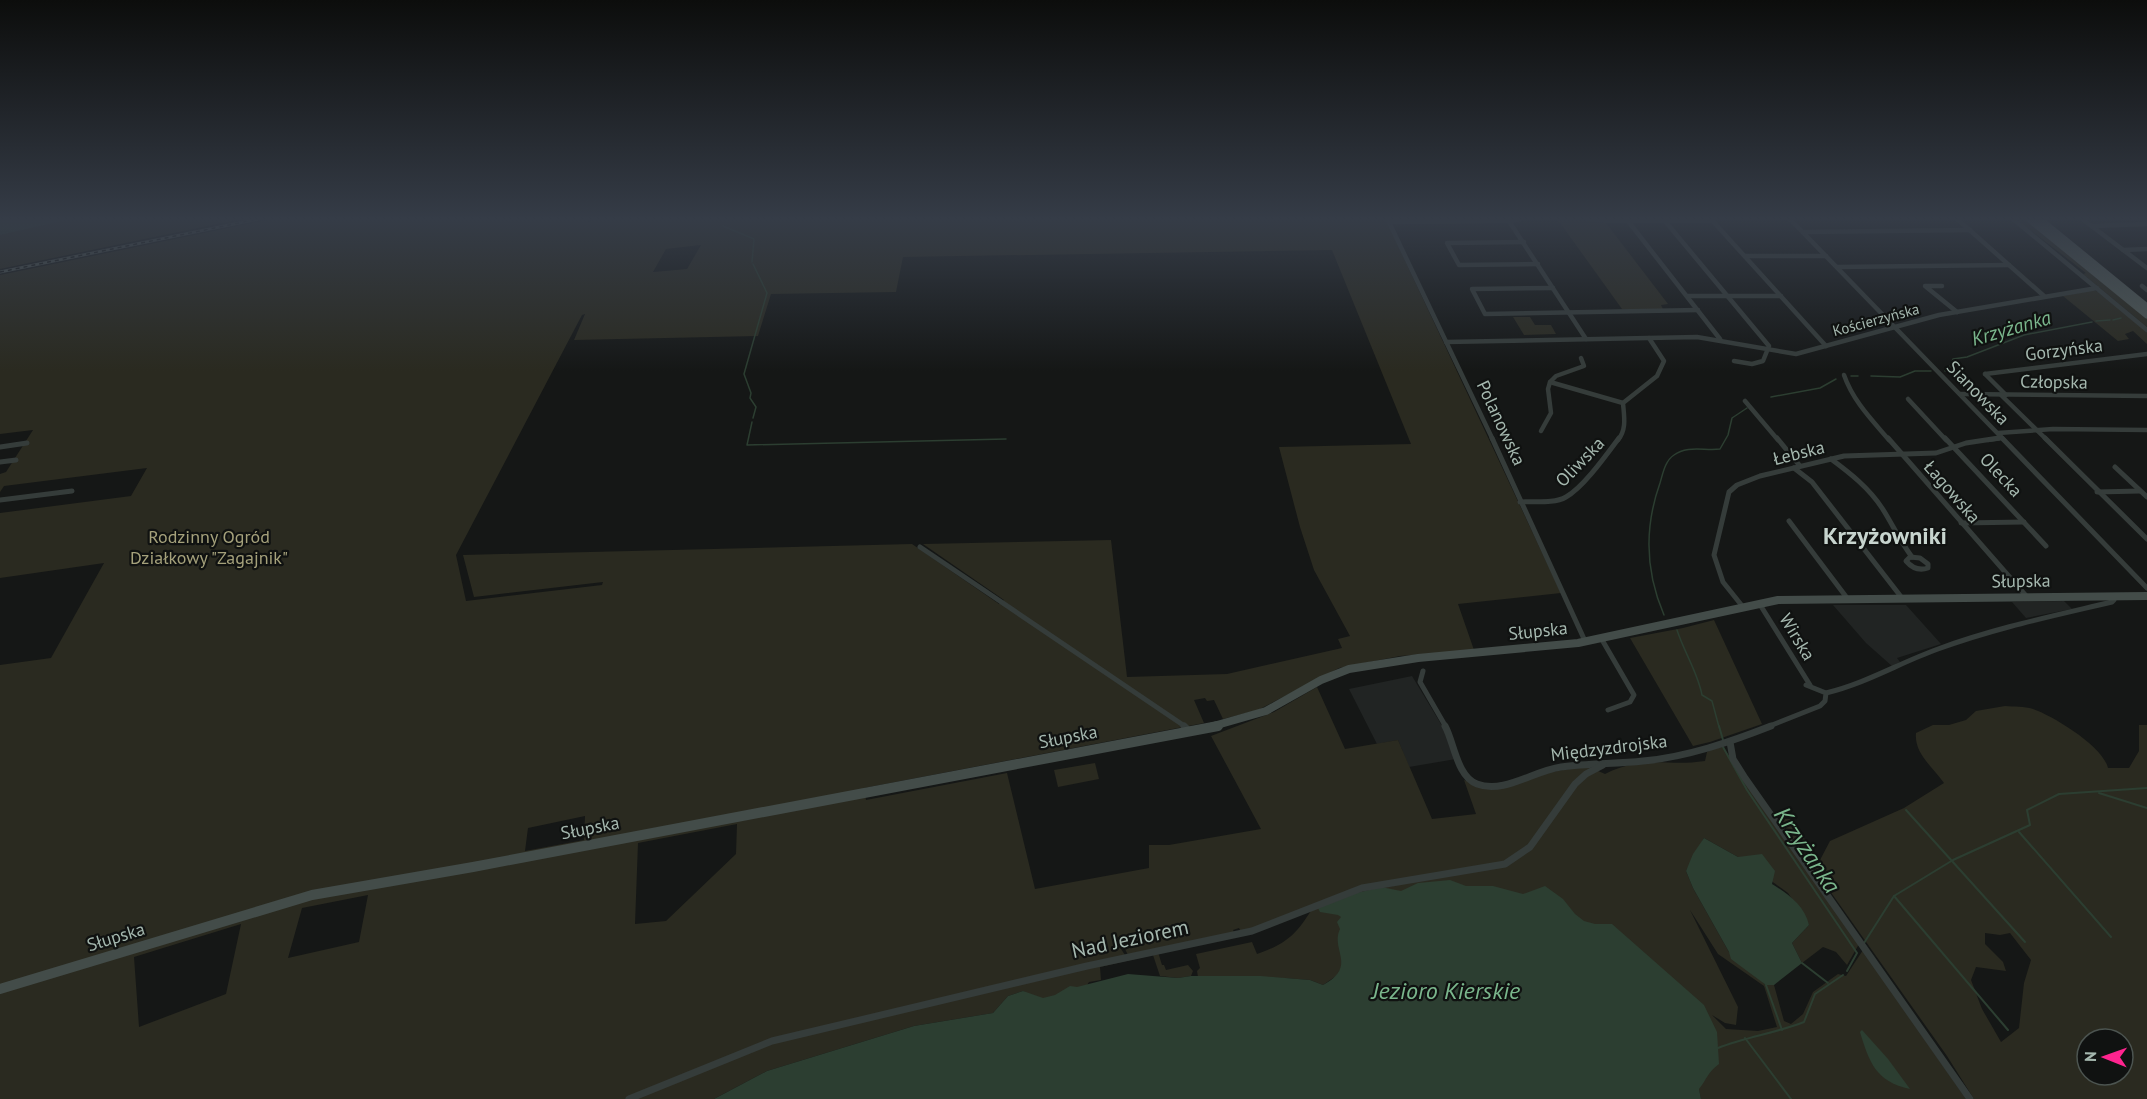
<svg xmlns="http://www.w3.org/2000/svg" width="2147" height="1099" viewBox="0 0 2147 1099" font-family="'PT Sans',sans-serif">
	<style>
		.built { fill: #212423 }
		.green { fill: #2a2a20; fill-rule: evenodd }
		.water { fill: #2c3e31 }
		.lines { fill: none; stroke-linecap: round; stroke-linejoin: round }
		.stream-far1 { stroke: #2c3e31; stroke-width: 1.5 }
		.stream { stroke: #2c3e31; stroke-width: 2 }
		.street-far2 { stroke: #353c3a; stroke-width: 4.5 }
		.street-far1 { stroke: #353c3a; stroke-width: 5 }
		.street { stroke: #353c3a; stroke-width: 7 }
		.secondary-far1 { stroke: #434c49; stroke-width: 8 }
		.secondary { stroke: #434c49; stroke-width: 10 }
		.primary { stroke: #515b58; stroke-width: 7 }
		.rail-casing { stroke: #4e5754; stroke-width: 3 }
		.rail { stroke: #101211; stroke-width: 1.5; stroke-dasharray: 4; stroke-linecap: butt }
		.labels { text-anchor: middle; stroke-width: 4.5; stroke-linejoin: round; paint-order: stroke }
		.far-street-label { font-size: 15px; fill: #a5b8af; stroke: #101211 }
		.street-label { font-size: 18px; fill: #a5b8af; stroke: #101211 }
		.park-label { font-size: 18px; fill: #a5a17b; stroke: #101211 }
		.water-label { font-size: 20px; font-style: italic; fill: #7ab68c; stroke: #101211 }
		.near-street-label { font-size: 21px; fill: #a5b8af; stroke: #101211 }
		.district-label { font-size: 24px; font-weight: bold; fill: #c7d4ce; stroke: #101211 }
		.near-water-label { font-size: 24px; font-style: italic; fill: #7ab68c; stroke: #101211 }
	</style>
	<rect width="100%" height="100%" fill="#151716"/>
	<g class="built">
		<polygon points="2064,601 2072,609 2026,618 2012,602"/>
		<polygon points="1833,605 1906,605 1941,644 1897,658 1900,662 1892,666 1866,643"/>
		<polygon points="1412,676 1447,734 1456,759 1409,767 1398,740 1377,744 1349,689"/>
	</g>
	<g class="green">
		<polygon points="0,218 246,218 0,269"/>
		<path d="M277,218h312l-2,5h3l3,-5h792l176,375 -103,11 16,46 -74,6 -61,12 -81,42 -35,9 -9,-19 -7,1 -2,-3 -11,2 10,23 -340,65 2,12 141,-27 28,116 114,-21v-23h20l92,-16 -50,-93 63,-24 43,-25 28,62 53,-9 34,79 44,-5 -12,-34 26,8 43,-13 54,-9 18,8c40,-20 60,-7 100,-13l2,-9 8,-4 8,-1 136,197 -12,21 -11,-13 -13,-5 -21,16 -10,-20 17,-18 -21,-32 -50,-36 -34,-19 -18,33 7,17 36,64 37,33h8l10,36 7,3 12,-10 10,-22 25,-18 8,2 17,-26 103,149h-265l-2,-9 -7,9h-100l-253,-125 -16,11 -13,-5 -26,-2 -86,-1 -1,-6 3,-3 -4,-14 56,-12 5,12c29,-10 39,-19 55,-45l-71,23 -2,-4 -6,2 2,4 -107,21 -5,-10 -4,1 6,9 33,-3 4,13h2l2,5 22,-5 5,6 -2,5 -13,2 -18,-2 -7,-21 -53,12 1,13 -12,2 -21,35 -45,-26 -15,5 -15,17 -79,13 -147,45 -53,28h-714v-434l51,-7 53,-95 -104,15v-65l131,-17 16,-28 -143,18 -4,6v-18l6,-2 27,-42 -33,4v-159zM701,245l-14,24 -34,3 13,-23zM1332,250l79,194 -132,3 21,80 14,43 36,66 -12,3 4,9 -115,26 -100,3 -16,-137 -188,4 81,56 -5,4 -87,-60 -449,11 11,42 129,-15 -1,3 -136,16 -10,-46 126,-240 3,-1 -11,26 184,-4 13,-42 125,-2 7,-35zM585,816l-1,24 -59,11 3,-23zM737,824l-1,30 -70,67 -31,3 3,-81zM368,895l-9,47 -71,16 14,-50zM1690,910l28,44 46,32 13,41 -19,4 -32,-2 -14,-14 13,8 11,2 2,-18zM241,924l-15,70 -87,33 -5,-70z"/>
		<polygon points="2015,218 2023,218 2147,319 2147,327 2083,274 2086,273"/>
		<polygon points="1558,220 1586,220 1606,223 1668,304 1661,305 1663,309 1622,309"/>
		<polygon points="2093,290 2099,292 2147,332 2147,344 2133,331 2125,334 2129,339 2118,341 2063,296"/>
		<polygon points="1513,317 1530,317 1535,325 1551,325 1556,334 1524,335"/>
		<polygon points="1714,620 1762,724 1710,742 1693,746 1630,638 1683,628"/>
		<path d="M2005,706c9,1 19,0 28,3 20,7 70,37 75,59h21l10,-17v-26h8v374h-173l-27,-43 -166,-234 1,-3h8l30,41 10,-19 74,-33 40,-25c-11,-16 -30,-29 -28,-50l17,-8h16l17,-5 10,-9zM1985,933l15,2 10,-2 21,27 -7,23 -5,45 -18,14 -19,-33 -11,-29 5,-13 30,4 -3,-9 -18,-18zM2087,1039h36v36h-36z"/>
		<polygon points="1095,763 1099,779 1058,787 1054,770"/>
	</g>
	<g class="water">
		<polygon points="0,218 75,218 0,235"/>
		<path d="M1704,838l34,19 24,-3 13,17 -3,13c16,10 33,22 37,41l-17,18 10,20 -28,22h-8l-35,-26 -2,-7 -36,-64 -7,-17 7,-17z"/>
		<path d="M1450,880l16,6h27l30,8 22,-8 18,13 12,15 9,7 11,3h17l92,81 13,27 2,32c-12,9 -12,15 -20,25l2,10h-987l53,-28 147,-45 79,-13 15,-17 15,-5 20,7 12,-3 15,-9 7,1 51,-13 50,4 13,-2h70l49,4 13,5c35,-19 7,-35 17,-56l-3,-7 4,-5 -3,-2 -18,-3 -2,-4 39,-15 24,-6 20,4 17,-8z"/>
		<path d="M1862,1030l26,29 22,30c-34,-7 -41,-27 -50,-57z"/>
	</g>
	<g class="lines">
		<g class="stream-far1">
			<polyline points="723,226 754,239 752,262"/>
			<polyline points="753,264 767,293 744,374 751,393 750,398 756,407 753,418"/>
			<polyline points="2113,320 2121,318"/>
			<polyline points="2096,321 2110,320"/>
			<polyline points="1945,371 1949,369 1953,359 1967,357 2024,335 2092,322"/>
			<polyline points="1851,376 1858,376"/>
			<polyline points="1871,376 1900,377 1915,371 1931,371"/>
			<polyline points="1771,397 1820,388 1836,379"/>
			<polyline points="752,422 747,445 1006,439"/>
			<path d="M1664,615c-19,-44 -20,-87 -4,-132 3,-10 5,-22 14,-28 13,-10 31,-4 46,-6l8,-14 4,-17 15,-10"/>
			<path d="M1677,630c7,22 21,43 25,65l10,6 7,26"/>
		</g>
		<g class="stream">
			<polyline points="1719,726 1723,740"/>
			<polyline points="1723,747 1747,790 1857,953 1847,971"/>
			<polyline points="2099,793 2147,808"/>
			<polyline points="1906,810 2025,942"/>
			<polyline points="2019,832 2111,937"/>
			<polyline points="1894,896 2008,1030"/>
			<polyline points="1864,943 1894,896 1953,860 2030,825 2027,810 2059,794 2147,788"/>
			<polyline points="1802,963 1828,983"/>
			<polyline points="1766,985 1782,1030"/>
			<polyline points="1745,1038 1791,1099"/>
			<path d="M1718,1048c28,-11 58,-15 86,-26l11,-28 28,-19"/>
		</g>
		<g class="street-far2">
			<polyline points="1387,218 1493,440"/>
			<polyline points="1507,218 1586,339"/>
			<polyline points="1581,218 1608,221 1713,221"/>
			<polyline points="1710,218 1826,346"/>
			<polyline points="1789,218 2004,440"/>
			<polyline points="1956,218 2044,296"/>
			<polyline points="2012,218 2147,330"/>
			<polyline points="2081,218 2147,268"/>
			<polyline points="1628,221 1720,339"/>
			<polyline points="1665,221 1769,346 1763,361 1752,364 1734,361"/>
			<polyline points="1389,222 1510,221 1525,218"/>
			<polyline points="2092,226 2147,224"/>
			<polyline points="1803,232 1970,230"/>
			<polyline points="1524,242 1447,243 1459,265 1538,264"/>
			<polyline points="2123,250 2147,249"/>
			<polyline points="1745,256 1826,256"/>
			<polyline points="1837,267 2009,265"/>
			<polyline points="1942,286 1925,286 1957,312"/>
			<polyline points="2142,286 2147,290"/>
			<polyline points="1553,288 1472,289 1485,314 1698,310"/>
			<polyline points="1688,296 1781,296"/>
			<polyline points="1446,342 1697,337 1796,354 1939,315 2097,288"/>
			<polyline points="1985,374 2147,354"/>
			<polyline points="1985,374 2006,395"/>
			<path d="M1844,375c9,26 28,45 45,65"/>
			<polyline points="1550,382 1623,403"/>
			<polyline points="1960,394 2147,396"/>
			<polyline points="2001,395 2047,440"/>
			<polyline points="1908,399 1946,440"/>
			<polyline points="1745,401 1778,440"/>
			<polyline points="1541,431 1551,413 1548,389 1550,382 1556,376 1584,366 1581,358"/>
			<polyline points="1998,433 2053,429 2147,430"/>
			<path d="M1618,440c9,-11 6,-24 5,-37l34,-27 7,-15 -15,-23"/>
			<polyline points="1988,440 2002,438"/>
		</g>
		<g class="street-far1">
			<polyline points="1492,438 1585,641"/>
			<polyline points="1777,438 1800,466"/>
			<polyline points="1888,438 2027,597"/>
			<polyline points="1945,438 2046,546"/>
			<polyline points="2002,438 2147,588"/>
			<polyline points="2045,438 2147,539"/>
			<polyline points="0,447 27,443"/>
			<path d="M1831,459c19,14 38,29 51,49 11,17 17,32 30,49"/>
			<polyline points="0,462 16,460"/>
			<polyline points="2115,467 2147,497"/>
			<polyline points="1794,468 1812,482 1902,598"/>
			<polyline points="2097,492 2140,491"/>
			<polyline points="0,500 72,491"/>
			<path d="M1520,502c14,-1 34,2 46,-5 17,-9 41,-43 53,-59"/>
			<polyline points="1789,521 1847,598"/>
			<polyline points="1961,523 2024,522"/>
			<polyline points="920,547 1186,727"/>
			<path d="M1910,557l10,1 8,6v4c-9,3 -16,0 -22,-7z"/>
			<polyline points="1759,603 1810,685"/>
			<polyline points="1743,607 1723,582 1714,555 1729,492 1737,485 1760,476 1844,456 1936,453 1966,443 1999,438"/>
			<polyline points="1601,638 1634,695 1630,702 1608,710"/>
			<polyline points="1423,671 1420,682 1446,727"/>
			<path d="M1826,693c41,-10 73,-30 112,-44 57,-21 115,-33 174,-47l2,-2 -2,-4"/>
			<polyline points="1767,727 1820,706 1825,701 1826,693 1806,685"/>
		</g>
		<g class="street">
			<polyline points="1184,726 1189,731"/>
			<path d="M1445,726c9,16 12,51 32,58 27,10 56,-13 84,-17 27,-4 55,-3 82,-6 44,-4 87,-19 128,-35"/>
			<polyline points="1730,742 1733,759 1745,778 1970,1099"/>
			<polyline points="629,1099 772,1041 1087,966 1252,931 1362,888 1505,864 1530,847 1575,784 1586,774 1603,765"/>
		</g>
		<polyline class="secondary-far1" points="1210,727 1266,711 1321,680 1349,669 1418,658 1578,643 1778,600 2147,596"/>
		<polyline class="secondary" points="0,989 312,895 473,867 1218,726"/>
		<g class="primary">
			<polyline points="2028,218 2147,315"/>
			<polyline points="2038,218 2147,307"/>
		</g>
		<g class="rail-casing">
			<polyline id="rail" points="0,272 263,218"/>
		</g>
		<use href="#rail" class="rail"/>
	</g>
	<linearGradient id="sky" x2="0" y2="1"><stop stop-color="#0c0d0c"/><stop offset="0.59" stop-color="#353c47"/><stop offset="1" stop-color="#353c47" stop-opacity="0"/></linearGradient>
	<rect width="2147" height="371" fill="url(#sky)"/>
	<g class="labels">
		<g class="far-street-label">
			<text transform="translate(1876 320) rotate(-15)" y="5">Kościerzyńska</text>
		</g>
		<g class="street-label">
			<text transform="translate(2064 350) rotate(-7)" y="6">Gorzyńska</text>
			<text transform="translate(2054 382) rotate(1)" y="6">Człopska</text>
			<text transform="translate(1978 393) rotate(46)" y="6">Sianowska</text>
			<text transform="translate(1501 423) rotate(65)" y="6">Polanowska</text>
			<text transform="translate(1799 453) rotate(-14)" y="6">Łebska</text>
			<text transform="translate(1580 462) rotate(-46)" y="6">Oliwska</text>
			<text transform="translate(2001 475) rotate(47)" y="6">Olecka</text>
			<text transform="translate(1952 492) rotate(49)" y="6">Łagowska</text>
			<text transform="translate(2021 581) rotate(-1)" y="6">Słupska</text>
			<text transform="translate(1538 631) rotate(-6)" y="6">Słupska</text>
			<text transform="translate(1797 637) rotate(59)" y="6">Wirska</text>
			<text transform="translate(1068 737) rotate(-11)" y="6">Słupska</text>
			<text transform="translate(1609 748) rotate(-7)" y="6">Międzyzdrojska</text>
			<text transform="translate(590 828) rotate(-11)" y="6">Słupska</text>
			<text transform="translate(116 937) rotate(-17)" y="6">Słupska</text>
		</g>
		<g class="park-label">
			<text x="209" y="543">Rodzinny Ogród<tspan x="209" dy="21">Działkowy "Zagajnik"</tspan></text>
		</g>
		<g class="water-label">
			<text transform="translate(2011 328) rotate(-16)" y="7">Krzyżanka</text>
		</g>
		<g class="near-street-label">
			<text transform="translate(1130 939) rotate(-12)" y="7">Nad Jeziorem</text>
		</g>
		<g class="district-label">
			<text x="1885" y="544">Krzyżowniki</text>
		</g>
		<g class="near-water-label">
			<text transform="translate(1807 850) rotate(56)" y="8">Krzyżanka</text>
			<text x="1446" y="999">Jezioro Kierskie</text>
		</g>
	</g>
	<g transform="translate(2105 1057) rotate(271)"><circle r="28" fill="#101211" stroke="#4c5450" stroke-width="1.5"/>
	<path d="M0-4.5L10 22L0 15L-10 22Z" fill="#ff248f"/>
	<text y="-9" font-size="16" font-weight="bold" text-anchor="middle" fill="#a5b8af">N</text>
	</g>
</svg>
